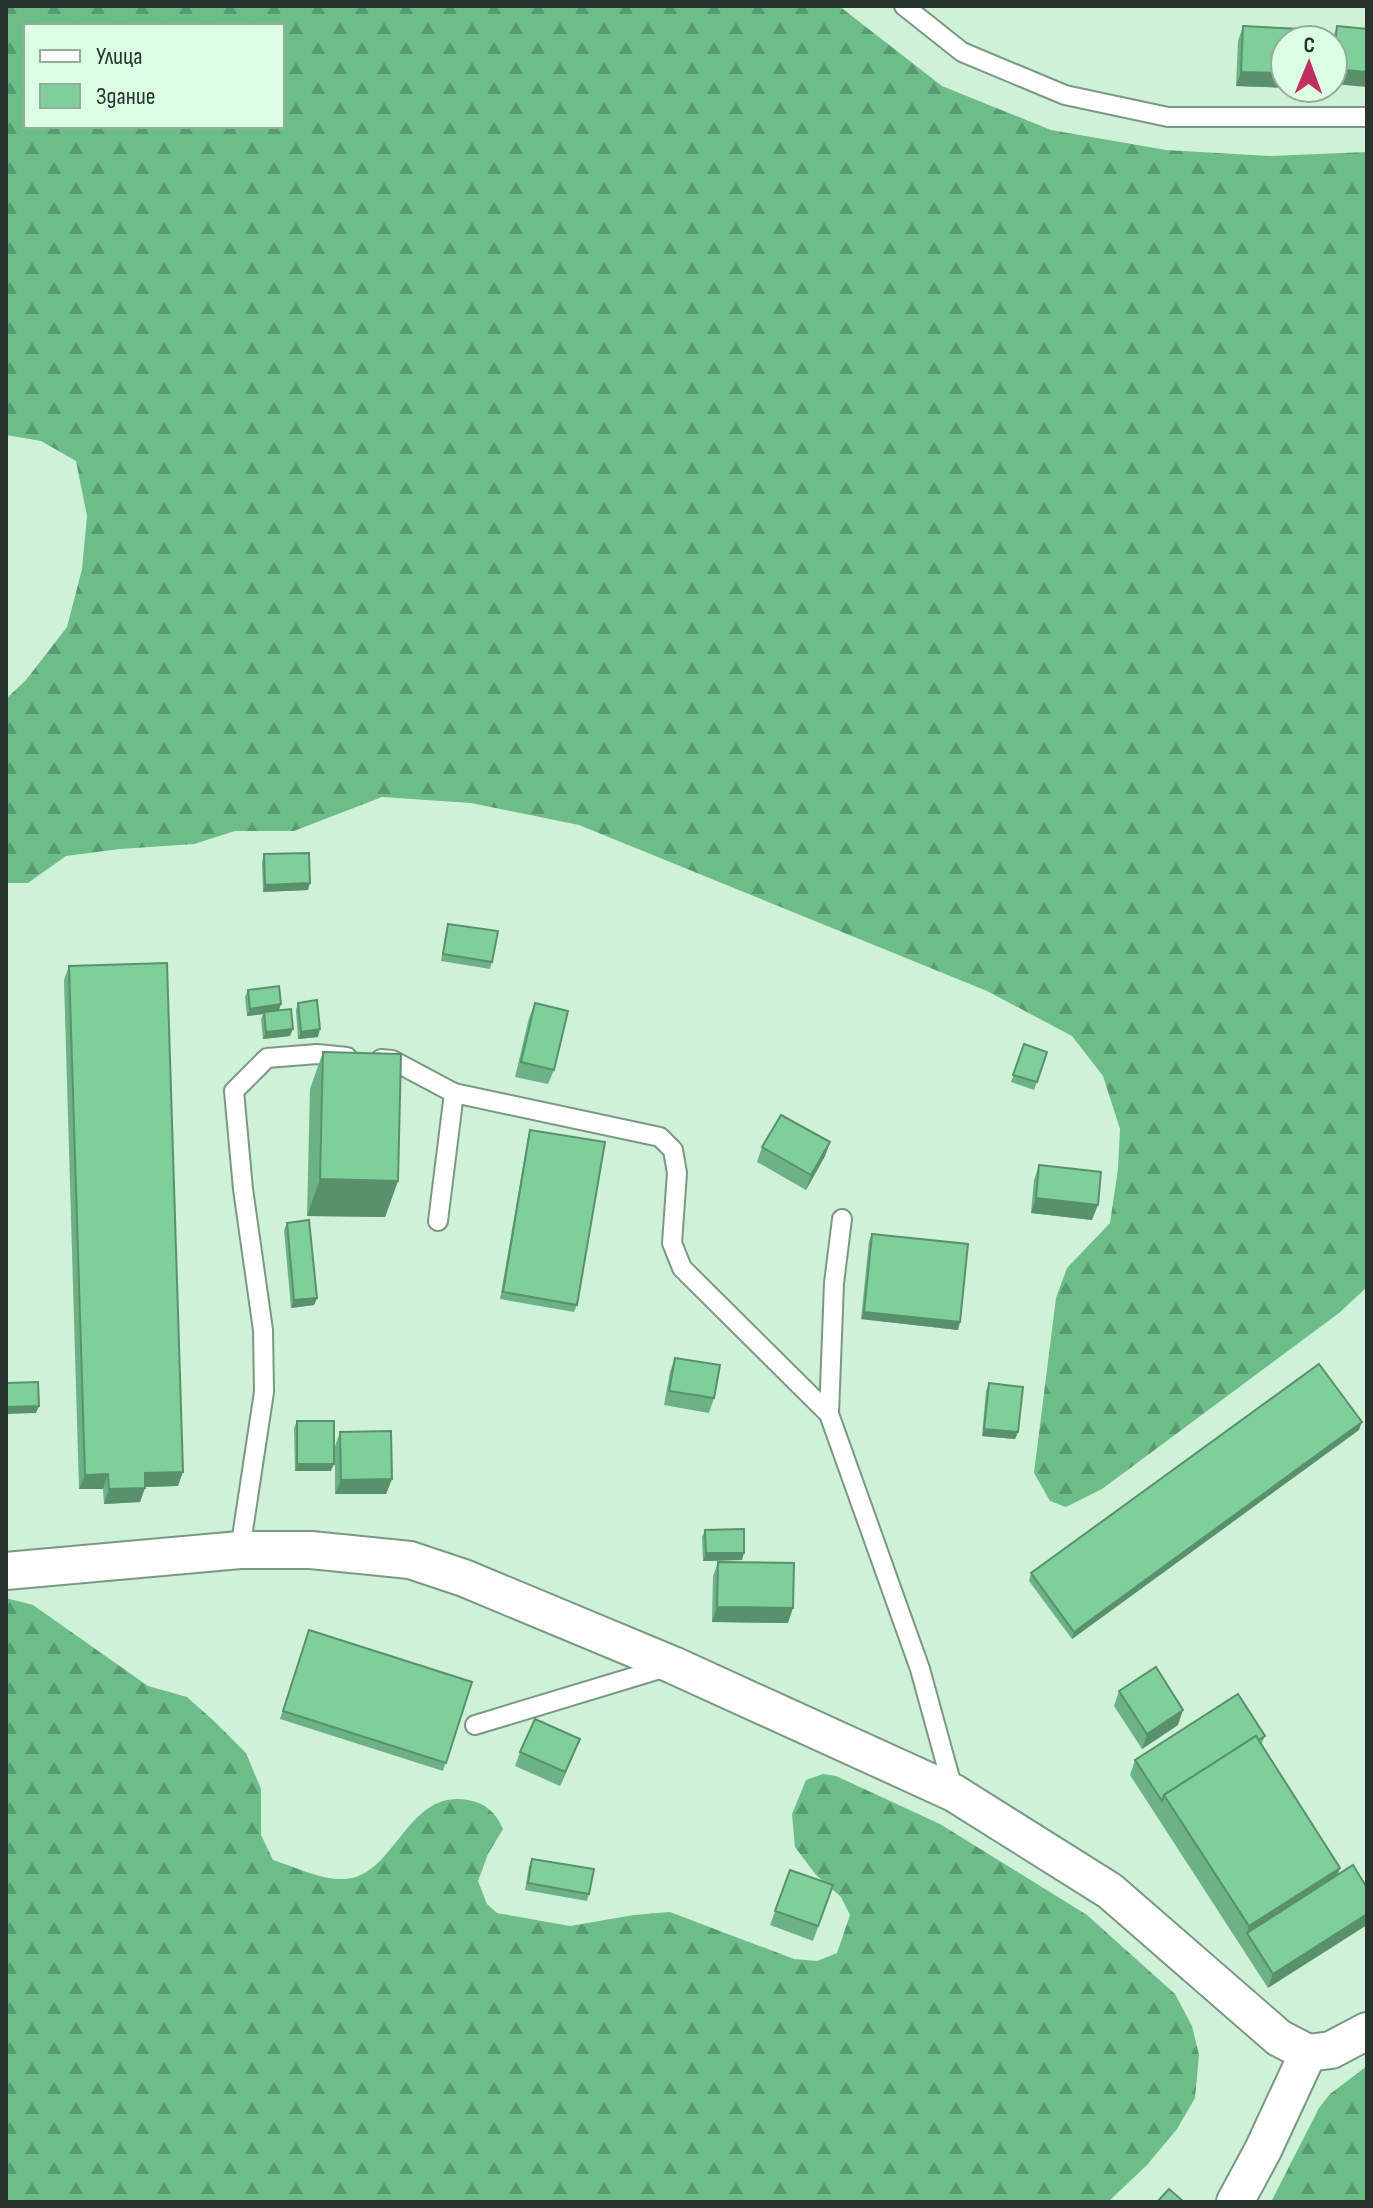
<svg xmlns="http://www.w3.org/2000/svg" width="1373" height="2208" viewBox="0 0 1373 2208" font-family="'Sofia Sans Condensed',sans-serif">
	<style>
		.forest { fill: url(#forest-firs); fill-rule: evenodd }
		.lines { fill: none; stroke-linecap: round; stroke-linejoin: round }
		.service-casing { stroke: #7a9983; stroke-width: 22 }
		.minor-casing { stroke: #7a9983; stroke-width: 40 }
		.service { stroke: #fff; stroke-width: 18 }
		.minor { stroke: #fff; stroke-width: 36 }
		.wall { fill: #6db284 }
		.shaded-wall { fill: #59916c }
		.building { fill: #7fcf9a; stroke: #59916c; stroke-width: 2 }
	</style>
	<defs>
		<pattern id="forest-firs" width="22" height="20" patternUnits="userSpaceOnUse" patternTransform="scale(2)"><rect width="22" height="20" fill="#6dbd89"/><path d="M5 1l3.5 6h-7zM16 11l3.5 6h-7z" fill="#5a9a70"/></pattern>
	</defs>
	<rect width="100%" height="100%" fill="#cff1d8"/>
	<g class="forest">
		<path d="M6,6h833l103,80 109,44 115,20 103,6 98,-4v1135l-28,26 -237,176 -36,18 -16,-6 -16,-28 22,-175 11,-30 43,-45 8,-54 2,-40 -17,-53 -31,-40 -85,-45 -408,-166 -108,-22 -89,-6 -88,34h-59l-41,13 -74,5 -54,7 -38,27h-22v-184l20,-19 41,-53 15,-58 5,-53 -11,-55 -35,-20 -35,-6zM26,26h256v100h-256z"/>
		<path d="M6,1598l27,7 115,81 39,11 28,25 31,31 15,36v46l12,25c26,8 57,25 83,17 42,-14 55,-87 112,-77 18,3 28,13 35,29l-15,25 -10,27 9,23 10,9 73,13 64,-11 36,-3 124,47 23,2 20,-8 13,-38 -9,-18 -25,-22 -21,-28 -3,-33 14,-34 17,-6 13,2 104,48 147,91 88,79 17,32 7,29 -4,43 -18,31 -30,36 -39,37h-1102z"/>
		<polygon points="1367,2066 1367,2202 1271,2202 1319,2108 1330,2094"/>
	</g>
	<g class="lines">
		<g class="service-casing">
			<g id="service">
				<polyline points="904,6 962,52 1065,95 1168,117 1367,117"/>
				<polyline points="381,1059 392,1060 454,1093 660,1137 673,1150 677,1173 672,1243 682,1268 829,1414"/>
				<polyline points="842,1219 834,1283 829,1414 920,1669 954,1793"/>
				<polyline points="438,1221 454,1093"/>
				<polyline points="240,1550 264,1392 263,1330 243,1189 234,1091 267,1058 317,1054 347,1057"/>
				<polyline points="475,1725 670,1666"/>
			</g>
		</g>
		<g class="minor-casing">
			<g id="minor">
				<polyline points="6,1571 240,1550 311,1550 410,1560 464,1578 673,1665 954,1793 1110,1891 1279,2038 1308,2053 1331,2050 1367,2031"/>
				<polyline points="1235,2202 1263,2150 1308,2053"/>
			</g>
		</g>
		<use href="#service" class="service"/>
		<use href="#minor" class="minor"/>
	</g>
	<g class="wall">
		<polygon points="1243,26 1285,88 1294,88 1236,86 1238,41"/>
		<polygon points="1337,26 1333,84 1333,40 1332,40"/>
		<polygon points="264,854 308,890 263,892 262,862"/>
		<polygon points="448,924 492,962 490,969 441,961 446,931"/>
		<polygon points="69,966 178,1486 145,1487 140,1502 104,1504 103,1489 79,1489 64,980"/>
		<polygon points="248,990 281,1004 279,1010 290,1036 263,1039 261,1019 263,1014 247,1016 245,997"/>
		<polygon points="298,1003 318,1037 298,1039 296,1010"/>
		<polygon points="535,1003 554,1070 548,1084 515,1077 529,1018"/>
		<polygon points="1024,1044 1047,1052 1034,1090 1011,1082"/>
		<polygon points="323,1052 398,1181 385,1217 307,1216 310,1089"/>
		<polygon points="530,1130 577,1305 574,1312 500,1299 528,1137"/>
		<polygon points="830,1142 825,1156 806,1190 757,1162 762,1147"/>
		<polygon points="1039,1165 1092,1220 1031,1213 1034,1180"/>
		<polygon points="287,1223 317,1298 314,1305 291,1308 284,1230"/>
		<polygon points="872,1234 958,1330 861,1319 869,1241"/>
		<polygon points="675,1358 714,1398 709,1413 664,1405 670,1372"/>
		<polygon points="989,1383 1018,1432 1015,1439 982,1436 986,1391"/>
		<polygon points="297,1421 331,1471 295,1471 294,1428"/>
		<polygon points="1359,1430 1072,1639 1029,1581 1031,1573"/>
		<polygon points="340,1432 392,1479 386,1494 335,1494 335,1446"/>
		<polygon points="705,1530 742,1560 703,1561 702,1537"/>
		<polygon points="718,1562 788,1623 712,1622 713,1576"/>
		<polygon points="309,1630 472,1682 443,1771 280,1719"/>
		<polygon points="1119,1691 1178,1725 1142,1749 1114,1706"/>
		<polygon points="1265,1736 1261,1745 1340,1868 1268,1988 1130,1775 1135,1760"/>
		<polygon points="520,1752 574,1754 560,1786 515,1766"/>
		<polygon points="532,1859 589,1894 587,1901 525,1890 529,1866"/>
		<polygon points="790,1870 833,1885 813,1941 770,1925"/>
	</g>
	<g class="shaded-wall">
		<polygon points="1333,69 1367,72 1367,87 1333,84"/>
		<polygon points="1241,72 1285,73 1285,88 1294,88 1236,86"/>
		<polygon points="310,883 308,890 263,892 265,885"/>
		<polygon points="281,1004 278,1012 264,1012 263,1014 247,1016 250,1009"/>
		<polygon points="293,1029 290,1036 263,1039 266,1032"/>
		<polygon points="320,1029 318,1037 298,1039 301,1032"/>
		<polygon points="830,1142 825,1156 806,1190 811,1175"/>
		<polygon points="320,1179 398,1181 385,1217 307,1216"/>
		<polygon points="1036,1198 1098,1205 1092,1220 1031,1213"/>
		<polygon points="317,1298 314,1305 291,1308 294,1300"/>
		<polygon points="864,1312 960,1322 958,1330 861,1319"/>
		<polygon points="39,1406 36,1413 6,1414 6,1407"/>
		<polygon points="1362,1422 1359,1430 1072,1639 1074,1632"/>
		<polygon points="984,1429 1018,1432 1015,1439 982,1436"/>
		<polygon points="297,1464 334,1464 331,1471 295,1471"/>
		<polygon points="183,1472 178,1486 140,1487 145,1473"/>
		<polygon points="108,1474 103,1489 79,1489 85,1475"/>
		<polygon points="392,1479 386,1494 335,1494 341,1480"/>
		<polygon points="145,1488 140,1502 104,1504 109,1489"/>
		<polygon points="706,1553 744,1553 742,1560 703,1561"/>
		<polygon points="717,1607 793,1608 788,1623 712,1622"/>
		<polygon points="1183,1710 1178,1725 1142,1749 1147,1734"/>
		<polygon points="580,1739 574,1754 560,1786 565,1772"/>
		<polygon points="1340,1868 1333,1889 1247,1933 1249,1926"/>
		<polygon points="1367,1914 1367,1925 1268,1988 1273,1974"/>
	</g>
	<g class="building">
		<polygon points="1243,26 1301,29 1300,40 1285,40 1285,73 1241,72"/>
		<polygon points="1337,26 1367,29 1367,72 1333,69"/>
		<polygon points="309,853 310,883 265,885 264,854"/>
		<polygon points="448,924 498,931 492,962 443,954"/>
		<polygon points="167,963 183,1472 145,1473 145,1488 109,1489 108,1474 85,1475 69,966"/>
		<polygon points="279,986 281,1004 250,1009 248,990"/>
		<polygon points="317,1000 320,1029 301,1032 298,1003"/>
		<polygon points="535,1003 568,1011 554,1070 521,1062"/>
		<polygon points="291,1009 293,1029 266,1032 264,1012"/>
		<polygon points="1024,1044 1047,1052 1037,1082 1013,1075"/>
		<polygon points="323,1052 401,1054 398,1181 320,1179"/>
		<polygon points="781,1115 830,1142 811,1175 762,1147"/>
		<polygon points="530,1130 605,1142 577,1305 503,1292"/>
		<polygon points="1039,1165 1101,1172 1098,1205 1036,1198"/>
		<polygon points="309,1220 317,1298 294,1300 287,1223"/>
		<polygon points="872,1234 968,1244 960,1322 864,1312"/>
		<polygon points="675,1358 720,1365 714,1398 669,1391"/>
		<polygon points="1319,1364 1362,1422 1074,1632 1031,1573"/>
		<polygon points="38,1382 39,1406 6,1407 6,1383"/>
		<polygon points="989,1383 1023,1387 1018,1432 984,1429"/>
		<rect x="297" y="1421" width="37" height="43"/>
		<polygon points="391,1431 392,1479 341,1480 340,1432"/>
		<polygon points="744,1529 744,1553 706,1553 705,1530"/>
		<polygon points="718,1562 794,1563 793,1608 717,1607"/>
		<polygon points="309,1630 472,1682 446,1763 283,1711"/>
		<polygon points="1156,1667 1183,1710 1147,1734 1119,1691"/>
		<polygon points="1238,1694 1265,1736 1258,1740 1256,1736 1164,1795 1162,1801 1135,1760"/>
		<polygon points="535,1719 580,1739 565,1772 520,1752"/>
		<polygon points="1256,1736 1340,1868 1249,1926 1164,1795"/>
		<polygon points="532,1859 594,1869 589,1894 528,1883"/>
		<polygon points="1353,1865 1367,1888 1367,1914 1273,1974 1247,1933"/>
		<polygon points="790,1870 833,1885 818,1926 775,1911"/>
		<polygon points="1169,2189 1184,2202 1157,2202"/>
	</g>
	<rect width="1373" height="2208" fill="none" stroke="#27342b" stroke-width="16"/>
	<rect x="24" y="24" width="260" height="104" fill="#dcfee5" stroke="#94ad9b" stroke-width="2"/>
	<rect x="40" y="50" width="40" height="12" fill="#ffffff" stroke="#94ad9b" stroke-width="2"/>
	<text x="96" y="64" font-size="24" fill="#27342b">Улица</text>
	<rect x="40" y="84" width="40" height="24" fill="#7fcf9a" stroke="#94ad9b" stroke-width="2"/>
	<text x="96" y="104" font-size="24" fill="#27342b">Здание</text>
	<g transform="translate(1309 64) rotate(1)"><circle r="38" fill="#dcfee5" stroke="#94ad9b" stroke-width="2"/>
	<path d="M0-6L14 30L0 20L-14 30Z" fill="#bf305e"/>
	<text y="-12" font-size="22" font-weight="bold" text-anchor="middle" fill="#27342b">С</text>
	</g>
</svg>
